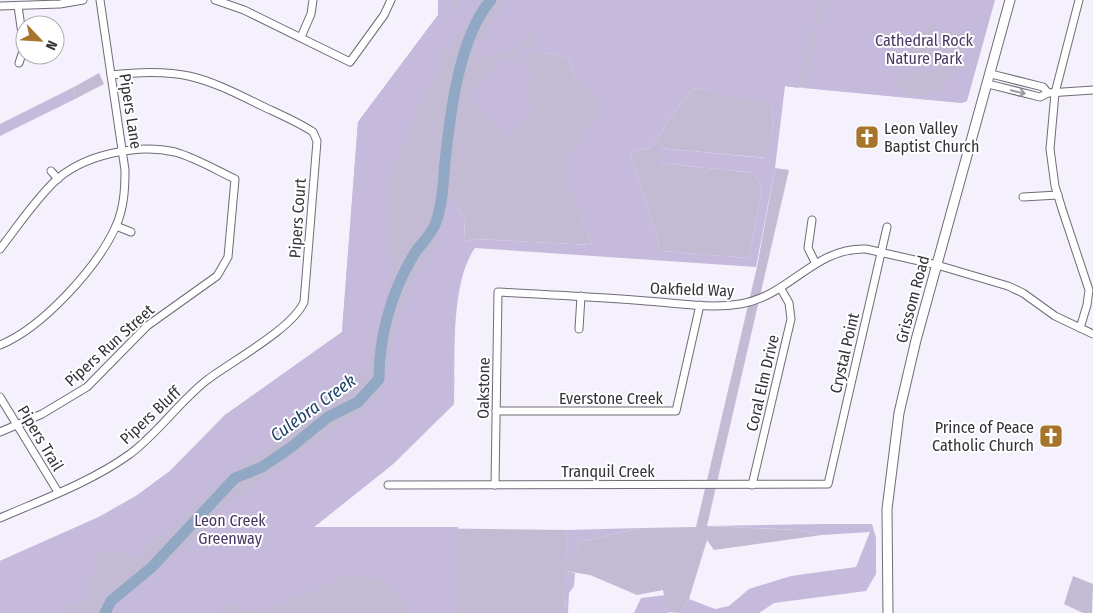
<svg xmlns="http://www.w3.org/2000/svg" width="1093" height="613" viewBox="0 0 1093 613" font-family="'Fira Sans Condensed',sans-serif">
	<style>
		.green { fill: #c3bbd3 }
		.forest { fill: #c5badc; fill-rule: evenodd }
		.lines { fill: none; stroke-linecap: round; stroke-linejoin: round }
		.river { stroke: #91a8c5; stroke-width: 11 }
		.minor-casing { stroke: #706c77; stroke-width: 9 }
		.major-casing { stroke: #706c77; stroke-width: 11 }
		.minor { stroke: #fff; stroke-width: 7 }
		.major { stroke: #fff; stroke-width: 9 }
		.oneway { stroke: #9a999c }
		.labels { text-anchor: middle; stroke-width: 4; stroke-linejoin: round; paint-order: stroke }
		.park-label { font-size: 16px; fill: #483664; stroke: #fff }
		.street-label { font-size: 16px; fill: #343338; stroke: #fff }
		.poi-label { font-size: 16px; fill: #343338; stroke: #fff; text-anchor: start }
		.water-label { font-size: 18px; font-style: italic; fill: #21446b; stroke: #fff }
	</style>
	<rect width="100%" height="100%" fill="#f4f0fc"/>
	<g class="green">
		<polygon points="438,0 990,0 963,103 785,86 538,51 570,59 572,73 604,108 563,167 592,245 475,239 465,241 464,217 455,204 454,404 393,464 314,527 567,530 566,569 580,542 641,528 696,527 757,267 775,168 789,170 707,526 798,530 822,535 714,550 707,540 689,599 681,613 667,612 663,590 637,595 590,575 566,571 564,613 0,613 0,561 99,517 136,496 170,471 225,415 342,332 358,122 438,15"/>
		<polygon points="99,73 104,84 75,99 74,87"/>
		<path d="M695,88l76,15c3,20 1,36 -5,55l-106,-10v15l95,10 7,16 -13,69 -88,-7 -31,-99 21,-5 30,-45z"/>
		<polygon points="1073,576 1093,584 1092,613 1083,613 1064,604"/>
	</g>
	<g class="forest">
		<polygon points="438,0 451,0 454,24 458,0 481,0 474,14 445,50 435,53 440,57 445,57 417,109 410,130 387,177 388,253 392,278 368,367 361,377 336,386 328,405 305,425 286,430 260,453 236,469 136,557 112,551 94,557 90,599 68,607 66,613 0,613 0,561 99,517 136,496 170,471 225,415 342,332 358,122 438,15"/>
		<path d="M506,0h313l-20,88 -14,-2 -10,82 -19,99 -281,-19c-25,35 -20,113 -21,156l-61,60 -79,63h144l-4,73 3,13h-49l-9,-19 -16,-15 -34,-4 -89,38 -34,-9 -10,9h-106l10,-15 57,-43 56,-54 72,-54 21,-9 19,-19 17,-7 16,-15 30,-106 14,-27 15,-22 5,-28 7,-19 15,22 1,24 10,-2 117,6 -30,-78 41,-59 -31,-35 -2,-14 -32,-8 -15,14 11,14 -12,17 11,14 -26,27 -41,-39 39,-40 7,6 13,-15 9,-6 1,-10 -8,4 -18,16 -7,-1 -8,5 -15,-5 -5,-5 2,-6 7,-3zM695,88l76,16c3,19 1,35 -6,54l-105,-10v15l95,10 7,16 -13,69 -88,-7 -31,-99 21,-5 30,-45z"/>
		<path d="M824,0h171l-28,101 -5,2 -158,-15zM936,24c4,5 2,6 0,12 -3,15 1,19 -16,28l-12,-3c1,-17 12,-31 28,-37zM964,28c3,25 -5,52 -30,63 -9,5 -25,4 -35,4l-1,-21 27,-1 18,-10 2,-30z"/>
		<polygon points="74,87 75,99 0,136 0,124"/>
		<polygon points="824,524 872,524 876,538 876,574 866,591 774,603 759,613 681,613 689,599 715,609 729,606 749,589 791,576 856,567 870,532 822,535 798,530 711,526"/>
		<polygon points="641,528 580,542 566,571 575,573 574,586 569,593 568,613 564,613 567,530"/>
		<polygon points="666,595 667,612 670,613 634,613 641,598"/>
	</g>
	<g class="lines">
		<path class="river" d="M105,613l6,-12 41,-34 83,-89 27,-11 28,-19 38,-31 30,-15 21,-23c0,-42 12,-86 34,-123 6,-11 19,-21 23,-34 7,-19 7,-40 9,-60 5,-47 14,-126 46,-162"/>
		<g class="minor-casing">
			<g id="minor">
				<polyline points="215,0 244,10 350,62 384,15 391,0"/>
				<polyline points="1079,0 1055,93 1050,149 1055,186 1062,209 1089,290 1087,305 1080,328"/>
				<polyline points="0,6 60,4 83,0"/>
				<polyline points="18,6 24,48 19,63"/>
				<polyline points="301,37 311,14 313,0"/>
				<polyline points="991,74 1043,87 1048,93"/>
				<polyline points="988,84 1040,97 1048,93 1093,90"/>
				<polyline points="51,171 58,179"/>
				<polyline points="1023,197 1058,195"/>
				<polyline points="812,220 808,248 815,262"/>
				<polyline points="116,226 131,232"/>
				<path d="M0,249c17,-22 33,-46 53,-66 28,-28 84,-40 122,-31 21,6 41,18 60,27l-7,78 -11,19 -70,50 -60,61 -45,27 -42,18"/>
				<polyline points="579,329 581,296"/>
				<path d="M0,345c42,-17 97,-77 116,-119 8,-18 9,-37 9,-56l-25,-170"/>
				<polyline points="0,397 58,492"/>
				<polyline points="496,411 676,411 700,305"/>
				<polyline points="388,485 828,484 887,227"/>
				<path d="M495,485l3,-193c49,3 99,5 148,9 30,2 64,8 94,3 50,-8 74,-57 126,-55l71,16 71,21 15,7 32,23 38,18"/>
				<polyline points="752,485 791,319 789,303 781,289"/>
				<path d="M0,518c44,-19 91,-36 130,-64 29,-22 49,-52 77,-74 25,-19 85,-51 97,-78l13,-161 -4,-9c-15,-10 -34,-18 -51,-26 -60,-30 -82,-39 -151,-31"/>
			</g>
		</g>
		<g class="major-casing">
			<polyline id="major" points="888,613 887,509 899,413 916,340 1010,0"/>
		</g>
		<use href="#minor" class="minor"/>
		<use href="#major" class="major"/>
	</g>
	<defs><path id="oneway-shaft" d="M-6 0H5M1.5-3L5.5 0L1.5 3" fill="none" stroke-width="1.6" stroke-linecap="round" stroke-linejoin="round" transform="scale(1.25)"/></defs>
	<use class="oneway" href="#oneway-shaft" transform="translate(1018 92) rotate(14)"/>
	<defs>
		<g id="church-square" transform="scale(1.25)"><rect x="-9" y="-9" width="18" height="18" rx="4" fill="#a6752b" stroke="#fff"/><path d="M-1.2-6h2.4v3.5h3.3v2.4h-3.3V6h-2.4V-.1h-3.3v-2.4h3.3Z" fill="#fff"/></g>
	</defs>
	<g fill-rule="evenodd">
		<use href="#church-square" x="867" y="137"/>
		<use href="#church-square" x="1051" y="436"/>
	</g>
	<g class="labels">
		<g class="park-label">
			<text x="924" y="46">Cathedral Rock<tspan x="924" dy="18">Nature Park</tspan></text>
			<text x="230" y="526">Leon Creek<tspan x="230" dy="18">Greenway</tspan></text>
		</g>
		<g class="street-label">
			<text transform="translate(131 111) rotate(81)" y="6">Pipers Lane</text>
			<text transform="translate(297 218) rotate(-86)" y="6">Pipers Court</text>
			<text transform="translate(692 289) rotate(2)" y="6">Oakfield Way</text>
			<text transform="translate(912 299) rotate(-75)" y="6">Grissom Road</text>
			<text transform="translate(109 345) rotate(-42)" y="6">Pipers Run Street</text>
			<text transform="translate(844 353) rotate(-77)" y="6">Crystal Point</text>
			<text transform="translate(762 383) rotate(-77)" y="6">Coral Elm Drive</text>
			<text transform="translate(483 388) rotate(-89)" y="6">Oakstone</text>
			<text x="611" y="404">Everstone Creek</text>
			<text transform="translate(150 415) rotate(-43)" y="6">Pipers Bluff</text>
			<text transform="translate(41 438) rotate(59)" y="6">Pipers Trail</text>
			<text x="608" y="477">Tranquil Creek</text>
		</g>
		<g class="poi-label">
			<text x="884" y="134">Leon Valley<tspan x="884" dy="18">Baptist Church</tspan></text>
			<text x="1034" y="433" text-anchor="end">Prince of Peace<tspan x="1034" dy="18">Catholic Church</tspan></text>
		</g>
		<g class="water-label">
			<text transform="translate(313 408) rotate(-36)" y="6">Culebra Creek</text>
		</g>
	</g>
	<g transform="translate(40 40) rotate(115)"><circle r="24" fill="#ffffff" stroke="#aeadaf"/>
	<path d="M0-4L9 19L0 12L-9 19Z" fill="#a6752b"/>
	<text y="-8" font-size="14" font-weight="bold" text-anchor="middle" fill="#343338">N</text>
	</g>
</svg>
